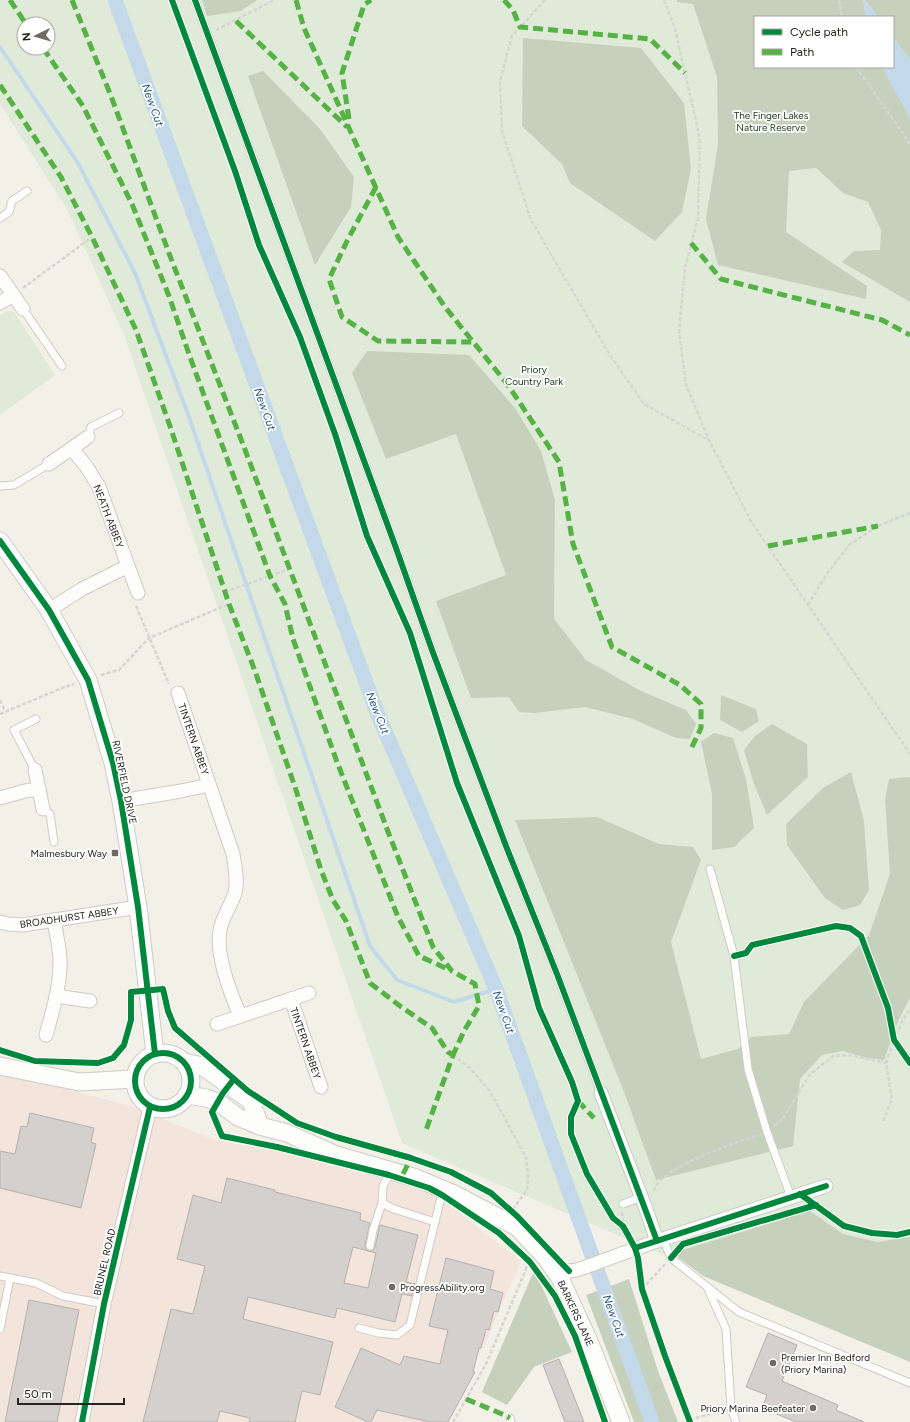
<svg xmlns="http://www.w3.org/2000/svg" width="910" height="1422" viewBox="0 0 910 1422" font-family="Figtree,sans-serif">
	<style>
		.industrial { fill: #f3e5db }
		.green { fill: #dfebd8; fill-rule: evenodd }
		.forest { fill: #c5d1bd }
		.water { fill: #c3d9e9 }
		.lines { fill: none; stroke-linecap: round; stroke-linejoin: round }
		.stream { stroke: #c3d9e9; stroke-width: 4 }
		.canal { stroke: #c3d9e9; stroke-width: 15 }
		.building { fill: #d3d0ce; stroke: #b4b0af; fill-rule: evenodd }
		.service-casing { stroke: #cecbc5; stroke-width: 9 }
		.minor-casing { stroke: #cecbc5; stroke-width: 15 }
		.tertiary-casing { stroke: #cecbc5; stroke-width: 19 }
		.path { stroke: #d6d5d3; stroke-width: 2.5; stroke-dasharray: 4 2; stroke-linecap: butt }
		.service { stroke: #fdfdfc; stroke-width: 7 }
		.minor { stroke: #fdfdfc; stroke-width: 13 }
		.tertiary { stroke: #fdfdfc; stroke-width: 17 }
		.quiet { stroke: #56b245; stroke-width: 5; stroke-dasharray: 10 5; stroke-linecap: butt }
		.cycleway-casing { stroke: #fff; stroke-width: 8 }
		.cycleway { stroke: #00873e; stroke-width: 6 }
		.poi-dot { fill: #6e6b65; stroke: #fff; stroke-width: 1.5 }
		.labels { text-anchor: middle; stroke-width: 3.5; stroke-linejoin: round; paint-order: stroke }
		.park-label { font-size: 10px; fill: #193d13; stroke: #fff }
		.street-label { font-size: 10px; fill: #26241e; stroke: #fff }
		.poi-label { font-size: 10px; fill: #26241e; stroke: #fff; text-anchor: end }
		.water-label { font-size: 11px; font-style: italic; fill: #215376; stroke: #fff }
	</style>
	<rect width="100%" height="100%" fill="#f3f0e8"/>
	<polygon class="industrial" points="0,1072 131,1106 214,1140 282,1152 430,1190 521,1261 486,1341 443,1422 0,1422"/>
	<g class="green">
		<path d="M0,0h910v1360l-508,-217 -278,-808 -56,-124 -68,-107zM755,17h138v50h-138zM24,24h24v24h-24z"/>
		<polygon points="7,311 14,312 55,375 0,415 0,315"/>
	</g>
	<g class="forest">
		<polygon points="202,0 257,0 241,11 207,16"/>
		<polygon points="677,0 863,0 866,17 755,17 755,67 882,67 910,118 910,302 842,262 854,251 880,250 881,230 868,202 843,193 816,168 789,171 786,232 867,286 866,299 718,265 706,219 718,144 717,77 693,4 677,2"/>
		<polygon points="865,0 910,0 910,59 893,37 893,17 878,17"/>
		<polygon points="523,38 641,48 684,103 691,169 682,212 655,241 570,183 562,164 522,126"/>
		<polygon points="263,71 320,129 354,177 351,207 315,265 248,76"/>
		<polygon points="367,351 469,355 515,408 541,451 555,500 554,619 586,660 641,691 686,710 696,724 690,739 676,738 633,719 585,707 535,713 519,712 509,697 471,698 436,601 506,575 456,434 386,459 352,373"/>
		<polygon points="721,695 756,709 759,721 742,732 720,720"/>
		<polygon points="772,724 807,744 808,777 767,815 754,784 744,750 755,736"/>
		<polygon points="714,733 733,738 746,779 754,828 734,847 712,850 712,794 701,742"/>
		<polygon points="851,772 864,821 869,890 860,905 843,910 825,898 787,845 786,824 823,788"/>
		<polygon points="908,777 910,778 910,998 898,1021 884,1060 867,1058 843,1051 822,1055 800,1079 793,1146 656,1180 624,1092 515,820 597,817 659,844 693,847 701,860 671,942 701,1059 738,1049 751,1037 789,1034 804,1002 869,935 890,874 885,799 889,779"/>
		<polygon points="810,1211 843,1234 877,1242 910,1237 910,1362 703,1276 673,1253"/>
		<polygon points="533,1273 541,1285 572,1352 534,1367 507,1405 482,1392"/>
		<polygon points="629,1279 658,1371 678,1422 634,1422 586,1295"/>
	</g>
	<g class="water">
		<polygon points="863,0 865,0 878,17 866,17"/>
		<polygon points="893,37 910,59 910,118 882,67 893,67"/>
	</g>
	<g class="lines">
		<polyline class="stream" points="0,47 78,163 135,273 189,417 370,946 397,980 454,1002 496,989"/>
		<polyline class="canal" points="115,0 378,715 496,989 652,1422"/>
	</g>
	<g class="building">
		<polygon points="30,1113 94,1128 91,1142 96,1144 81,1208 0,1188 0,1151 15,1154 21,1126 27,1127"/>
		<path d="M227,1178l48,12v2l86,21 -1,7 10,3 -5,22 1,5 3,1h3l3,-4 5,-22 38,10 -12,47 9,2 -3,12 -10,-2 -7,28 -58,-14 -2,10 -87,-21 -5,22 90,23 -13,53 -18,-4 -7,31h-46l1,-4 -30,-7 -3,11h-74l28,-113 22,5 12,-48 -28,-7 16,-64 28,8zM353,1247l23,6 -8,35 -24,-5z"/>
		<polygon points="446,1258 494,1271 490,1289 503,1293 498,1312 494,1311 489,1330 486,1329 481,1348 479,1348 473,1372 475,1372 448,1422 430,1422 377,1410 371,1422 368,1422 335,1407 361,1348 400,1365 404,1356 440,1364 448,1330 429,1326"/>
		<polygon points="29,1300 79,1310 57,1422 5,1422"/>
		<polygon points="768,1333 797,1345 782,1381 838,1405 836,1410 864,1422 796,1422 762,1408 767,1395 746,1387"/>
		<polygon points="559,1359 584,1422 565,1422 543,1365"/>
	</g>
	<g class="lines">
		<g class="service-casing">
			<g id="service">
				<polyline points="195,0 396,548 432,650 506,846 557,974 601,1093"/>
				<polyline points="0,218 9,212 12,201 27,191"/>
				<polyline points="23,309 62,366"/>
				<polyline points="88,437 91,427 119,413"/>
				<polyline points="0,486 14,485 49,464"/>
				<polyline points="35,770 14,730 36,719"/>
				<polyline points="43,809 50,814 54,842"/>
				<polyline points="710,869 734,956 748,1069 767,1132 791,1197"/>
				<polyline points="391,1171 383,1186 382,1203 394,1209 435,1222"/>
				<polyline points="623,1204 641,1197"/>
				<polyline points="663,1239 671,1258 739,1312 910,1383"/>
				<polyline points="370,1246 373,1230 382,1203"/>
				<polyline points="0,1276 36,1283 63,1296 104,1304"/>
				<polyline points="708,1289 726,1329 731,1408 736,1422"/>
				<polyline points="359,1328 378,1333 397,1335 410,1325 443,1189"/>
				<polyline points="0,1329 10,1278"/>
				<polyline points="510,1418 511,1422"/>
			</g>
		</g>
		<g class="minor-casing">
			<g id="minor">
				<polyline points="0,276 23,309"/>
				<polyline points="0,303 13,295"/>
				<polyline points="72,449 86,466 99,487 138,593"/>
				<polyline points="49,464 88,437"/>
				<polyline points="49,610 82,589 128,566"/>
				<path d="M178,693l55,161c2,13 5,26 2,39 -4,13 -13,24 -15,37 -5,24 11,64 20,86"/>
				<polyline points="35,770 43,809"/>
				<polyline points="0,798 25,791 39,789"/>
				<polyline points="121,801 181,791 209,785"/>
				<polyline points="0,922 8,924 23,925 138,907"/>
				<polyline points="56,996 90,1001"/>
				<polyline points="291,999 321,1087"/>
				<polyline points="217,1024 309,993"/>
				<path d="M46,1035c7,-25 15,-51 14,-77 -1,-13 -4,-25 -6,-38"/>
				<polyline points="601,1093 646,1209 657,1241"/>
				<polyline points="560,1278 569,1271 577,1270 657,1241 826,1186"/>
				<polyline points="82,1422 104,1304 150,1107"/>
			</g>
		</g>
		<g class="tertiary-casing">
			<g id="tertiary">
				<polyline points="0,541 49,610 88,680 113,763 121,801 138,907 155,1054"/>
				<circle cx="163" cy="1081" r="28"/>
				<polyline points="184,1062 202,1066 251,1101 260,1126"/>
				<polyline points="0,1066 79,1082 135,1079"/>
				<polyline points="188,1095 206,1098 218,1102 238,1117 260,1126 287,1133 336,1155 416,1178 452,1193 517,1227 546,1258 560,1278 588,1339 621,1422"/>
			</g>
		</g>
		<g class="path">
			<polyline points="545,0 512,36 500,81 502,131 531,220 610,355 644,404 708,440"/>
			<polyline points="664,0 675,29 700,139 698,218 685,268 679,331 686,385 709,440 752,523 910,754"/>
			<polyline points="839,0 842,17"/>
			<polyline points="216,30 274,0"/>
			<polyline points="856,67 903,133 910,145"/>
			<polyline points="23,288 92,237"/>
			<polyline points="225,592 289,569"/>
			<polyline points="808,605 826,575 849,545 878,526 910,513"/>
			<polyline points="136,606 169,684"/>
			<polyline points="101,675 119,670 149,638 229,604"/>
			<polyline points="0,700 5,711"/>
			<polyline points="0,714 62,688 74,684"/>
			<polyline points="453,1055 470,1068 490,1091 526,1158 528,1173 527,1190 513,1209"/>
			<polyline points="883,1121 892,1099 886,1063 894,1040 903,1020 910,1009"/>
			<polyline points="774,1126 782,1120 810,1074 834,1056 850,1055 886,1063"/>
			<path d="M654,1191c5,-24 82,-48 104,-56"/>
			<polyline points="622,1212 623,1226"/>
			<polyline points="642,1289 665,1264"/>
			<polyline points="690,1420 722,1410"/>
			<polyline points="453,1422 486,1364 529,1262"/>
		</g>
		<use href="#service" class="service"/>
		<use href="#minor" class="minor"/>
		<use href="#tertiary" class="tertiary"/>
		<g class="quiet">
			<polyline points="10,0 26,24"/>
			<polyline points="72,0 111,96 170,256 244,447 387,829 433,947 452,971 475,984 479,1006 464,1031 453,1055"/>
			<polyline points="296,0 304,28 398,237 445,307 508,385 559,462 573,544 612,647 680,685 701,704 701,728 691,749"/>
			<polyline points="504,0 513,10 520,27 650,39 685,73"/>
			<polyline points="236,21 347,127"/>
			<polyline points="43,48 83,106 132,204 169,296 190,357 270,576 285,604 293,639 337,762 398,917 419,956 450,970"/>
			<polyline points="0,85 61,177 92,237 136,330 171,429 229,604 255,671 296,790 321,870 333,900 346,921 370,983 400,1006 432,1028 448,1052 453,1055 425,1133"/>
			<polyline points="349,119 342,73 364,5 371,0"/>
			<polyline points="376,187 348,239 329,279 342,317 378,341 473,342"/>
			<polyline points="691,243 721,279 882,320 910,335"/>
			<polyline points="768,546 878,526"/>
			<polyline points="578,1101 594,1118"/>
			<polyline points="403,1174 411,1158"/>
			<polyline points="466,1399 502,1414 510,1418"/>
		</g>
		<g class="cycleway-casing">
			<g id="cycleway">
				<polyline points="172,0 235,171 259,245 300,337 335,434 367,536 410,633 457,783 519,936 539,1008 572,1082 578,1101 571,1117 571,1134 587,1174 613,1218 623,1226 635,1248 638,1258 642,1289 665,1356 690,1422"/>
				<polyline points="195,0 396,548 432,650 506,846 557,974 657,1241"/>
				<polyline points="0,541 49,610 88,680 113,763 121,801 138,907 155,1054"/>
				<polyline points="734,956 746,953 752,945 836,926 850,928 861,936 888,1008 894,1040 910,1063"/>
				<polyline points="0,1050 35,1061 98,1063 113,1058 124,1045 131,1020 131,992 163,989 168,1011 175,1028 248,1091 297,1123 336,1137 411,1158 451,1172 491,1193 518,1217 569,1271"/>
				<circle cx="163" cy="1081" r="28"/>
				<polyline points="234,1079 223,1093 212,1112 222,1136 277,1147 389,1175 429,1188 442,1195 499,1233 530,1262 555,1296 575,1336 605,1422"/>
				<polyline points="800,1194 844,1226 872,1233 897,1235 910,1232"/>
				<polyline points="635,1248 826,1186"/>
				<polyline points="671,1258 683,1244 816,1205"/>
				<polyline points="82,1422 104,1304 150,1107"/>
			</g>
		</g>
		<use href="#cycleway" class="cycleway"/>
	</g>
	<g class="poi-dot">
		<rect x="111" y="849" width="8" height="8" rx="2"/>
		<circle cx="392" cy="1287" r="4"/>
		<circle cx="773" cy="1363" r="4"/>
		<circle cx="813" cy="1408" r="4"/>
	</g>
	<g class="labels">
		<g class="park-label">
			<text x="771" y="119">The Finger Lakes<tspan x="771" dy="12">Nature Reserve</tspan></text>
			<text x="534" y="373">Priory<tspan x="534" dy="12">Country Park</tspan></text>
		</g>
		<g class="street-label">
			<text transform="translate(109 516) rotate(69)" y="4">NEATH ABBEY</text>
			<text transform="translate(194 739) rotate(71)" y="4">TINTERN ABBEY</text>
			<text transform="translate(125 782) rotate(78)" y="4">RIVERFIELD DRIVE</text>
			<text transform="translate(69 917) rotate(-8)" y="4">BROADHURST ABBEY</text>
			<text transform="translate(306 1043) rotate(71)" y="4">TINTERN ABBEY</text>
			<text transform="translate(104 1262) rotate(-77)" y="4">BRUNEL ROAD</text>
			<text transform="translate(576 1313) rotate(65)" y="4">BARKERS LANE</text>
		</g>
		<g class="poi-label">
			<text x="107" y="857">Malmesbury Way</text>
			<text x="400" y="1291" text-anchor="start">ProgressAbility.org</text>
			<text x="781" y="1361" text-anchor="start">Premier Inn Bedford<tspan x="781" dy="12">(Priory Marina)</tspan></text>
			<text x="805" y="1412">Priory Marina Beefeater</text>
		</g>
		<g class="water-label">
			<text transform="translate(153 105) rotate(70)" y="4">New Cut</text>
			<text transform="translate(265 409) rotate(70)" y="4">New Cut</text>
			<text transform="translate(378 713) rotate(68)" y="4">New Cut</text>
			<text transform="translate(504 1012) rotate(70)" y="4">New Cut</text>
			<text transform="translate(614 1316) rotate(70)" y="4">New Cut</text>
		</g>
	</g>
	<rect x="754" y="16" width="140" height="52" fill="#ffffff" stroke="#a8a7a5"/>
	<rect x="762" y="29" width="20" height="6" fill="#00873e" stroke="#a8a7a5"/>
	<text x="790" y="36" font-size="12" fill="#26241e">Cycle path</text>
	<rect x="762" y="49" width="20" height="6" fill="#56b245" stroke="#a8a7a5"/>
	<text x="790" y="56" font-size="12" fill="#26241e">Path</text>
	<g transform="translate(36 36) rotate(265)"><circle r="19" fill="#ffffff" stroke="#a8a7a5"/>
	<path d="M0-3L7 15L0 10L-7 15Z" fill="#6e6b65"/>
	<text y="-6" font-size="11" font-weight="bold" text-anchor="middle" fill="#26241e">N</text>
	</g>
	<path d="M18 1398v6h106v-6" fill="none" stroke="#26241e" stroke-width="2"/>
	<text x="24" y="1398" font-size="12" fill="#26241e" stroke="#ffffff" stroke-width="3" paint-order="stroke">50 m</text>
</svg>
